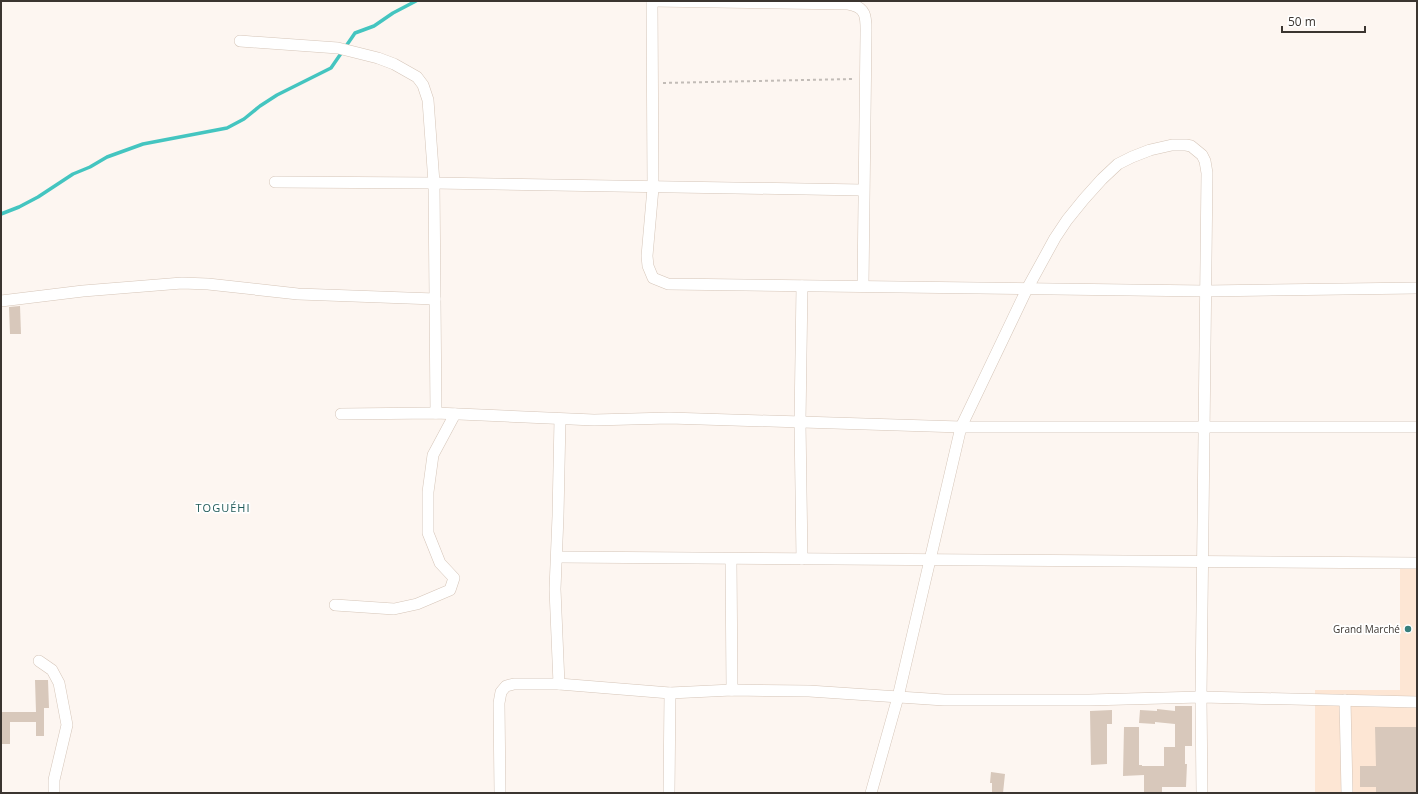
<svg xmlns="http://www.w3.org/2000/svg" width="1418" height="794" viewBox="0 0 1418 794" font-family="'Open Sans',sans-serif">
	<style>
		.built { fill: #fde6d4 }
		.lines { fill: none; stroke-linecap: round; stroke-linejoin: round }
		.stream { stroke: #44c5c0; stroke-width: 3.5 }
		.building { fill: #d8c8bb }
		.minor-casing { stroke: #d5c5b8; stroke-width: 12 }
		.path { stroke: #c2bcb7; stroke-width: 2; stroke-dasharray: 3 3; stroke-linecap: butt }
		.minor { stroke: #fff; stroke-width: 11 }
		.poi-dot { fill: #377f7c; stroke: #fff; stroke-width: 1.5 }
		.labels { text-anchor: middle; stroke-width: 3.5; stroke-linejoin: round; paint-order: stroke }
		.poi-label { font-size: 10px; fill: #3b3530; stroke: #fff; text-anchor: end }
		.neighbourhood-label { font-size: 11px; letter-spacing: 1px; fill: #215b59; stroke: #fff }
	</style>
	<rect width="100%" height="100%" fill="#fdf6f1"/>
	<polygon class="built" points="1400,569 1417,569 1417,793 1315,793 1315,690 1400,690"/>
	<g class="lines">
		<polyline class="stream" points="1,214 19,207 38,197 73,174 90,167 107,157 143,144 227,128 244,119 260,106 277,95 331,68 355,33 374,26 393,13 416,1"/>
	</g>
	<g class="building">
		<polygon points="20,306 21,334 10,334 9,307"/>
		<polygon points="35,680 48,680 49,708 44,708 44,736 36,736 36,722 10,722 10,744 1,744 1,712 36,712"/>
		<polygon points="1175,706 1192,706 1192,746 1185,746 1185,764 1187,764 1186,787 1162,787 1162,793 1144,793 1144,775 1123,776 1124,727 1139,727 1139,765 1142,765 1142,766 1164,766 1164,747 1175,747 1175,724 1155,722 1155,724 1139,723 1140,710 1157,711 1157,709 1175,711"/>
		<polygon points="1112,710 1112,724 1107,724 1107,764 1091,765 1090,711"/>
		<polygon points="1375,727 1417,727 1417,793 1376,793 1376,787 1360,787 1360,766 1376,766"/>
		<polygon points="991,772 1005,774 1003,793 992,793 992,783 990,783"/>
	</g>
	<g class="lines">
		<g class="minor-casing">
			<g id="minor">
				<polyline points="652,1 653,188 647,256 648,266 653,278 668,284 1206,291 1417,288"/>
				<path d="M652,1l196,3c20,3 18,15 18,31l-3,250"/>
				<polyline points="240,41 338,48 378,58 394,64 417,77 423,85 428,100 434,183 436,413"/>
				<polyline points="275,182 434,183 863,190"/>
				<polyline points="1,301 83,291 182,283 208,284 298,294 435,299"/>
				<polyline points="341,414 436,413 594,420 669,418 961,427 1417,427"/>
				<polyline points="557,557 1417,563"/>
				<polyline points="731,559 732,690"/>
				<polyline points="802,559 800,422 802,286"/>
				<polyline points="335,605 394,609 417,604 450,590 454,578 440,563 428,533 428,492 433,455 455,414"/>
				<polyline points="39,661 52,670 59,683 67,725 54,780 54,793"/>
				<polyline points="559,684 555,589 558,516 560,419"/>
				<polyline points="1345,700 1347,793"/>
				<polyline points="500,793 499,703 501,692 506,686 514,684 559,684 670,693 732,690 809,691 944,700 1089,700 1201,697 1417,702"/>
				<polyline points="669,793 670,693"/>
				<polyline points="871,793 898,697 961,427 1027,289 1055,238 1067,220 1084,199 1102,179 1118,164 1132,157 1150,150 1172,145 1186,145 1191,146 1202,155 1205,161 1207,173 1201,697 1202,793"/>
			</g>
		</g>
		<polyline class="path" points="663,83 854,79"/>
		<use href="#minor" class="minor"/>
	</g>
	<circle class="poi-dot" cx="1408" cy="629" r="4"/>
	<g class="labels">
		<g class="poi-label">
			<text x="1400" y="633">Grand Marché</text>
		</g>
		<g class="neighbourhood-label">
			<text x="223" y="512">TOGUÉHI</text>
		</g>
	</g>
	<rect width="1418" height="794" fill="none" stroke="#3b3530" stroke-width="4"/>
	<path d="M1282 26v6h83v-6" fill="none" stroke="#3b3530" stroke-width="2"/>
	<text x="1288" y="26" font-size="12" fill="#3b3530" stroke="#ffffff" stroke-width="3" paint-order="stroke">50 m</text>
</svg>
